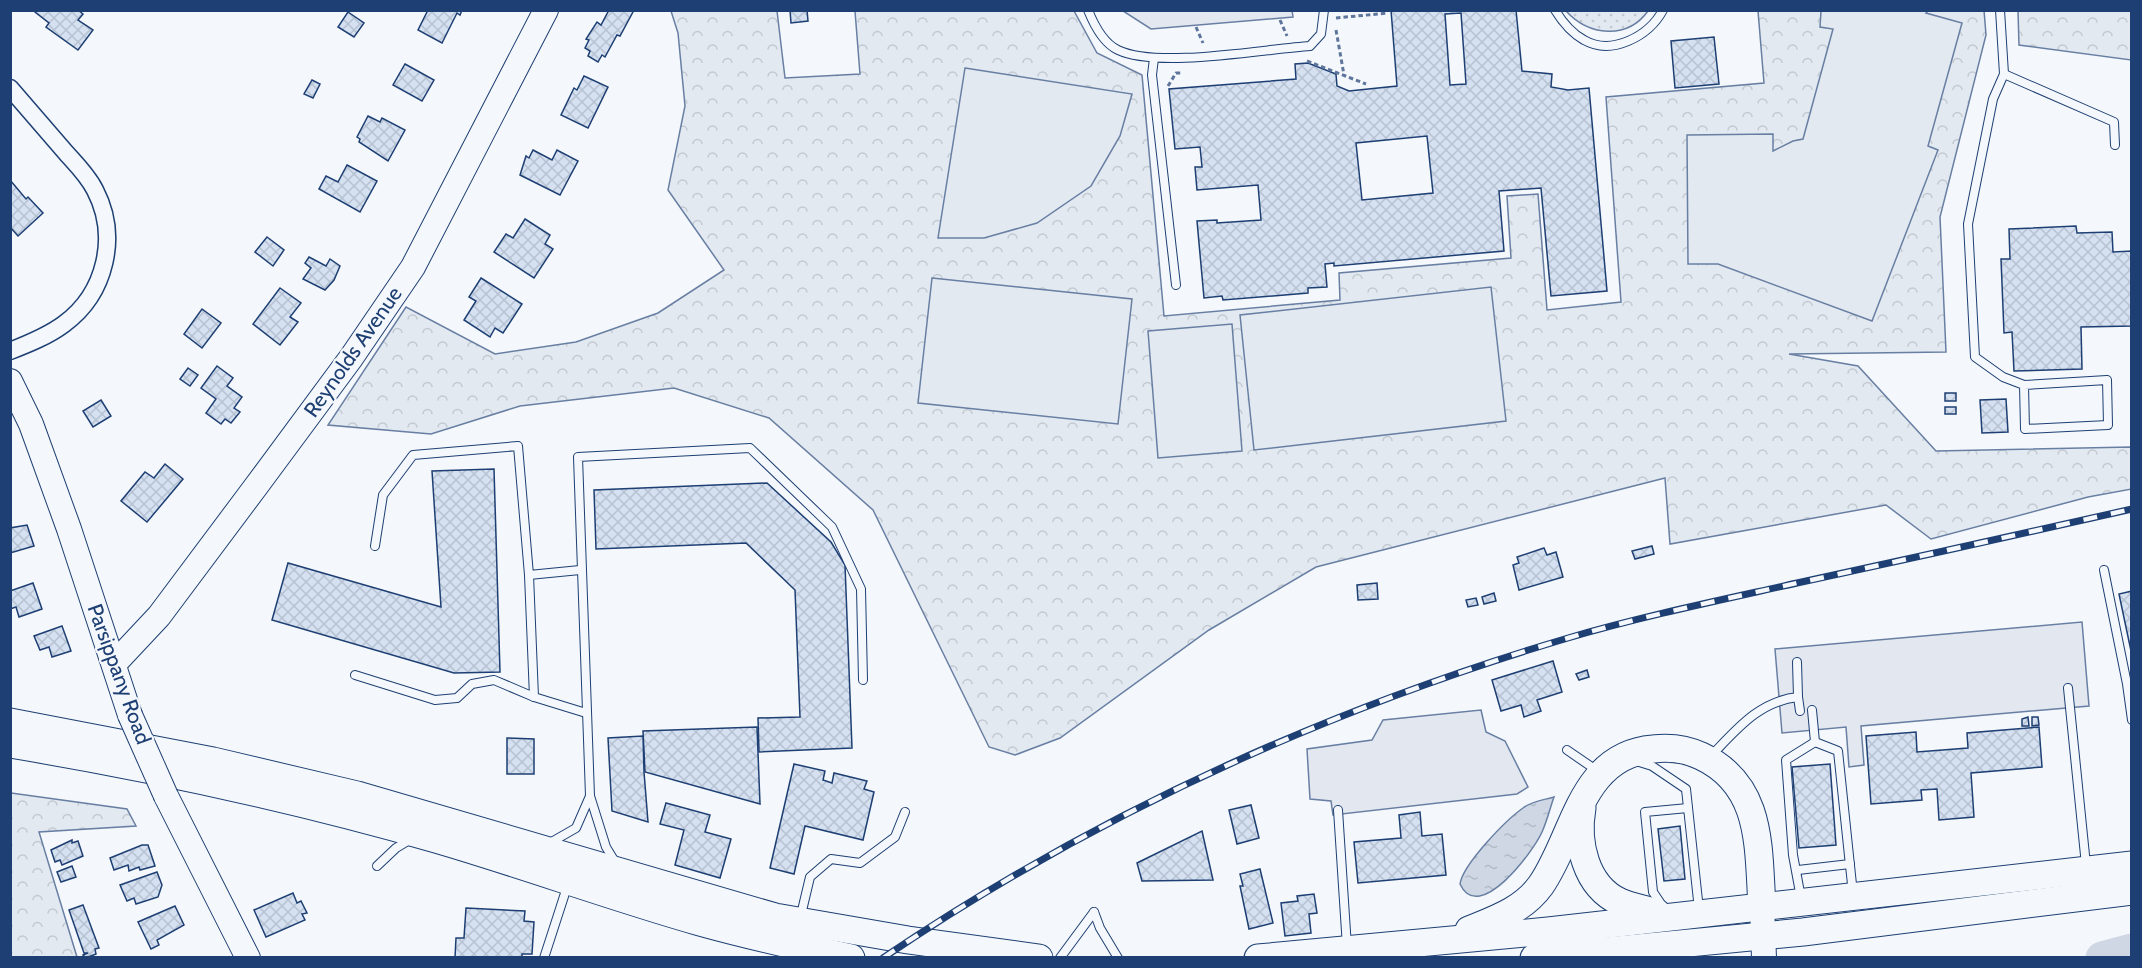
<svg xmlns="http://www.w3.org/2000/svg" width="2142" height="968" viewBox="0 0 2142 968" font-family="Cabin,sans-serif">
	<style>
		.grass { fill: url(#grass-dots); stroke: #687fa3; stroke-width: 1.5 }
		.forest { fill: url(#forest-crowns); stroke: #687fa3; stroke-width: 1.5 }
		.pitch { fill: #e3e9f0; stroke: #687fa3; stroke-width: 1.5 }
		.parking { fill: #e3e8f0; stroke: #687fa3; stroke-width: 1.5 }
		.water { fill: url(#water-ripples); stroke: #687fa3; stroke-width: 1.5 }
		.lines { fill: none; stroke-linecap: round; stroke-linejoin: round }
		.river { stroke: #cfd7e4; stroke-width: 33 }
		.building { fill: url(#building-cross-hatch); stroke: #1d3f73; stroke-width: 1.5; fill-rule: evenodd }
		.lane-casing { stroke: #1d3f73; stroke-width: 10 }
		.street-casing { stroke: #1d3f73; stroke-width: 19 }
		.secondary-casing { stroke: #1d3f73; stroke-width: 26 }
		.primary-casing { stroke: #1d3f73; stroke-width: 29 }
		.path { stroke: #5e769c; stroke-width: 3; stroke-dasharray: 4.5 3; stroke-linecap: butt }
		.lane { stroke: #f4f7fb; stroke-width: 8 }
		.street { stroke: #f4f7fb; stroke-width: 16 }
		.secondary { stroke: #f4f7fb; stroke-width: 24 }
		.primary { stroke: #f4f7fb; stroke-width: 27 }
		.rail-casing { stroke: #1d3f73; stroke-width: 7 }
		.rail { stroke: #f4f7fb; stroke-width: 4.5; stroke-dasharray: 14; stroke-linecap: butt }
		.secondary-bridge-casing { stroke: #1d3f73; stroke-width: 26; stroke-linecap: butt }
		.secondary-bridge { stroke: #f4f7fb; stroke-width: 24 }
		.labels { text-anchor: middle; stroke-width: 4.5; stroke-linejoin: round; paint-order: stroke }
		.street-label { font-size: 21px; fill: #1d3f73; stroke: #f4f7fb }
	</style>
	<defs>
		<pattern id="grass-dots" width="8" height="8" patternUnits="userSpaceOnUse" patternTransform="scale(1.5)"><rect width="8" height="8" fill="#e3e9f0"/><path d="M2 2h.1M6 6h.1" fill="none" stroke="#c2c9d1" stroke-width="1.8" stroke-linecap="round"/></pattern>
		<pattern id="forest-crowns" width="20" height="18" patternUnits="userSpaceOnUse" patternTransform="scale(1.5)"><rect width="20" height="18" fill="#e3e9f0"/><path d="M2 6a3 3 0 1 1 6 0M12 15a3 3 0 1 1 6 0" fill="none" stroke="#c2c9d1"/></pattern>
		<pattern id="water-ripples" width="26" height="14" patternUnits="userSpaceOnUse" patternTransform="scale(1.5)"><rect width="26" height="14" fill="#cfd7e4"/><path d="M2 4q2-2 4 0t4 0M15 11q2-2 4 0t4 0" fill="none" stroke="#b1bac7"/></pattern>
		<pattern id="building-cross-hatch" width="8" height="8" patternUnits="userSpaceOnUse" patternTransform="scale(1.5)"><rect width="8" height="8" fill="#d5e0f0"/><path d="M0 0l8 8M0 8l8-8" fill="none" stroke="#b6c1d1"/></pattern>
	</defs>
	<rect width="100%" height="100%" fill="#f4f7fb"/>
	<path class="grass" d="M1566,11h82c-21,29 -59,25 -82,0z"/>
	<g class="forest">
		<polygon points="1984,10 1986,35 1940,217 1946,352 1789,354 1858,366 1936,451 2131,447 2132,489 2088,497 1931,539 1886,505 1670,544 1665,478 1316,567 1209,630 1060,738 1015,755 989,747 873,510 769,418 674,388 520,406 431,434 328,425 406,307 495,354 576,342 658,313 724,270 668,190 685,106 678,33 671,11 777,11 785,78 860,74 855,11 1074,11 1097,53 1142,75 1164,316 1340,300 1339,273 1511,258 1507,196 1538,194 1547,310 1621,302 1606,97 1764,83 1758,11"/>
		<polygon points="2018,11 2131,11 2131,60 2019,45"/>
		<polygon points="11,793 127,809 136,826 39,832 77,957 11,957"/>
	</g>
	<g class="pitch">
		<polygon points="1821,11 1928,11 1926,13 1962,23 1928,146 1938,150 1872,321 1718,264 1688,264 1687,135 1773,134 1773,151 1793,141 1803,139 1833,29 1820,27"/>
		<polygon points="965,68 1132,94 1120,136 1091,186 1037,223 984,238 938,238"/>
		<polygon points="932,278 1132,299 1118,424 918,403"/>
		<polygon points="1491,287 1506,421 1254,450 1240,315"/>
		<polygon points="1232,324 1242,451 1158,458 1148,331"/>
	</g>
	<g class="parking">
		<polygon points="1292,10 1293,17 1151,29 1123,11"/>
		<polygon points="2082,622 2089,706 1861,726 1864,765 1849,767 1846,727 1782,733 1775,649"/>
		<polygon points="1481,710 1486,732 1505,741 1528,787 1517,794 1333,815 1331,801 1310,799 1307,749 1372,740 1383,720"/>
	</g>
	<path class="water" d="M1554,797c-4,11 -7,24 -12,35 -9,20 -63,93 -82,52 3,-20 46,-64 63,-76 9,-7 21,-8 31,-11z"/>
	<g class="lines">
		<polyline class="river" points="2102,958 2132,950"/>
	</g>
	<g class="building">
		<polygon points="36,10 78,10 83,14 78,20 93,30 78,50 46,27 49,23 35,12"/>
		<polygon points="428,10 462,10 460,15 457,13 442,43 418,30"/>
		<polygon points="609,10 634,10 620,36 617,35 605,57 602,55 598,62 588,56 590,51 585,48 589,40 586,39 597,22 601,25"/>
		<polygon points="790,10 807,10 808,21 791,23"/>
		<path d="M1391,10h125l6,61 30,3 -1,13 17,3 21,-2 18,203 -56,5 -10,-108 -42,3 5,60 -170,15v-3l-9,1 2,23 -19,1v5l-85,7 -1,-4 -18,2 -7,-77 20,-1v3l44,-3 -3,-35 -61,5 -2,-23h7l-2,-20 -25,2 -6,-60 127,-10 -1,-15 13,-1 28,11 1,12 12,5 48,-5zM1461,13l5,71 -16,1 -5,-71zM1427,136l6,57 -71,7 -6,-57z"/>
		<polygon points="348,12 364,23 354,37 338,27"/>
		<polygon points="1714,37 1719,84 1675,88 1671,41"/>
		<polygon points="405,64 434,80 422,101 393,85"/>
		<polygon points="584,76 608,87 588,128 561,115 574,88 577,90"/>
		<polygon points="312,80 320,84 313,98 304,94"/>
		<polygon points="368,116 380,122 382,118 405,130 388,161 359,142 360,139 357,137"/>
		<polygon points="533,150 552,160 557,150 578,161 560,195 520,175 526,156 529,158"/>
		<polygon points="347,165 377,181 360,212 319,189 326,176 338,182"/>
		<polygon points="10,180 26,199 28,197 43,213 18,236 10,227"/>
		<polygon points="525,219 550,235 545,244 553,249 534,278 494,252 506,234 513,238"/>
		<polygon points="2076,226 2077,233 2112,232 2113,252 2132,251 2132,326 2081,327 2082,369 2014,371 2012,332 2004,333 2001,259 2010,259 2009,229"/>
		<polygon points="267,237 284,250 273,266 255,252"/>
		<polygon points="309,257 326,266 330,259 340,266 334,280 325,290 303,279 311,268 305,263"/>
		<polygon points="481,278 522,304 503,333 495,328 490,337 464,320 476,301 469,297"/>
		<polygon points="280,288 301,303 290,317 298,322 280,345 253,324"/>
		<polygon points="202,309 221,323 202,348 184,334"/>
		<polygon points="217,366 233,378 227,386 242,397 234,408 240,412 231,423 225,419 221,424 206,413 216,399 201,388"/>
		<polygon points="188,368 198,375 190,386 180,379"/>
		<rect x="1945" y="393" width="11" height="8"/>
		<polygon points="2006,399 2008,432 1982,433 1980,400"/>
		<polygon points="101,400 111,416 93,427 83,411"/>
		<rect x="1945" y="407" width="11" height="7"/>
		<polygon points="165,464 183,479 147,522 121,501 145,472 154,478"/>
		<polygon points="494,469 500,672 454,673 272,620 288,563 441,607 432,471"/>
		<polygon points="767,483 831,542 845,565 852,748 759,752 758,718 800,717 795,590 746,543 596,549 594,490"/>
		<polygon points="27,525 34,546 10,553 10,528"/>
		<polygon points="1652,546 1654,554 1635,559 1632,551"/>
		<polygon points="1544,548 1547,555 1556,552 1563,577 1519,590 1513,565 1519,563 1517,557"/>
		<polygon points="33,583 42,609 19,617 16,607 10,609 10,591"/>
		<polygon points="1377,583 1378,599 1358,600 1357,585"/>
		<polygon points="2132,591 2132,651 2131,651 2119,594"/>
		<polygon points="1494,593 1496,601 1484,604 1482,597"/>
		<polygon points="1476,598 1478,605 1468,607 1466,600"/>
		<polygon points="62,626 71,651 52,657 49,647 40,650 34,636"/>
		<polygon points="1553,661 1562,692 1537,700 1541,711 1524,717 1521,705 1501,711 1492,680"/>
		<polygon points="1587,670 1589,677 1579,680 1576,674"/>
		<polygon points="2028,717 2029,726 2022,726 2022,719"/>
		<polygon points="2032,717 2038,717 2039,725 2032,726"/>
		<polygon points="757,727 760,804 645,772 643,731"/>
		<polygon points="2039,727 2042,767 1971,773 1974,817 1939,820 1937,789 1921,790 1922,800 1871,804 1866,736 1916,732 1917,752 1968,748 1967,733"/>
		<polygon points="643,736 644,772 648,822 612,811 608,738"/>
		<polygon points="507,738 534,739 534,774 507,774"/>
		<polygon points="794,764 825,771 823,780 832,783 834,773 867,781 864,789 874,792 863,840 805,826 794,874 770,868"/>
		<polygon points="1830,764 1836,845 1799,848 1792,767"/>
		<polygon points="666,803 710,815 705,832 731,839 720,878 675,865 684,830 660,824"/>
		<polygon points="1251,805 1259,838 1237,844 1229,810"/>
		<polygon points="1420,812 1422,836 1442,834 1446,875 1358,883 1354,842 1401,838 1399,815"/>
		<polygon points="1680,826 1685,879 1664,881 1658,829"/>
		<polygon points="1202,831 1213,880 1142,881 1137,863"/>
		<polygon points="72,840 72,843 78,841 83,856 62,865 60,860 55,862 51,850"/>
		<polygon points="142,845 148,845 155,866 140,870 139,867 129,871 128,865 114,870 110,858"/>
		<polygon points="72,866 76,877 61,882 57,872"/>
		<polygon points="1260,869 1273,923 1249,929 1240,886 1243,886 1240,874"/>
		<polygon points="157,872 162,885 158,897 136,904 134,898 127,901 120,885"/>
		<polygon points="293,893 297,903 301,901 307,913 302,914 305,920 266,937 254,910"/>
		<polygon points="1314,894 1317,913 1309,914 1311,933 1285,936 1281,903 1298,901 1297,896"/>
		<polygon points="83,905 99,948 95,949 96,954 86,958 83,955 88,953 84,953 69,910"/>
		<polygon points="175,906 184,925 157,940 159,945 151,949 138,922"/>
		<polygon points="466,908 525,911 524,921 534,922 532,954 522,954 522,958 455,958 456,938 464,938"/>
	</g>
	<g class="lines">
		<g class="lane-casing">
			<g id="lane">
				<path d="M1088,10c6,15 15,33 30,40 40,19 146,-1 192,-4l11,-12 3,-24"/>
				<path d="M1555,10c8,13 16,23 29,30 28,16 65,-4 79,-30"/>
				<polyline points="2000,10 2004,74 1993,99 1968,224 1975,357 2003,377 2024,385 2107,380 2108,425 2025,429 2024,385"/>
				<polyline points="1154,58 1152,75 1176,285"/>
				<polyline points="2004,74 2114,122 2115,145"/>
				<polyline points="375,546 383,495 413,455 518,446 529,575 580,570"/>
				<polyline points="2104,570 2127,684 2132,720"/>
				<polyline points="529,575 534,697"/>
				<polyline points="355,675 435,700 457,698 472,684 494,680 534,697 586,713"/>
				<polyline points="2068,688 2086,865"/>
				<polyline points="1798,697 1800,711"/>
				<polyline points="1812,710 1815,742 1838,751 1853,894"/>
				<polyline points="1567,750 1599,772"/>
				<path d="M1710,757c26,-27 49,-56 88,-60l-1,-35"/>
				<polyline points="1636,761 1652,766 1686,789 1699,910"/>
				<polyline points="590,796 578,457 750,448 832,527 861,589 863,680"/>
				<polyline points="1338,810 1347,947"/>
				<polyline points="548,844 576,828 590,796 606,847 617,865"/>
				<polyline points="377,866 396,848 411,839"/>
				<polyline points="1798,870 1850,864"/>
				<polyline points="1801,898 1793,855 1786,760 1815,742"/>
				<polyline points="1663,907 1653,892 1645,812 1688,808"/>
				<polyline points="1094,912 1100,928 1118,958"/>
				<polyline points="800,919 810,877 831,859 860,863 895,837 905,812"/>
				<polyline points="544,958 568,884"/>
				<polyline points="1060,958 1094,912"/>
			</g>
		</g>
		<g class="street-casing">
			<path id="street" d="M10,88c19,22 38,44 57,66 10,11 21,22 28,36 24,46 11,103 -31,134 -16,12 -36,20 -54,27"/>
		</g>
		<g class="secondary-casing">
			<g id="secondary">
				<polyline points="10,381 31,424 69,529 130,715"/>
				<polyline points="114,664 159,616 257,485 351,358 413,267 546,10"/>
				<polyline points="166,796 248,958"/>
				<polyline points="1762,906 1764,958"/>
			</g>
		</g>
		<g class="primary-casing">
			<g id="primary">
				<polyline points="10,722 213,761 357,795 775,917 908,940 1039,958"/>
				<path d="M10,744c144,24 286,55 426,95 89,26 176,58 264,83 50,14 100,25 151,36"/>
				<path d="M1582,808c-6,34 3,78 38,94 11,5 25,7 37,11"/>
				<path d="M1469,930c27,-11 54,-20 72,-45 34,-49 39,-130 112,-136 16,-2 33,0 48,7 62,29 57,91 61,150"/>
				<polyline points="1258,958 1548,931 2132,865"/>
				<polyline points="1534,958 1803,932 2132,891"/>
			</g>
		</g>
		<g class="path">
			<polyline points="1336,18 1388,13"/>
			<polyline points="1280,20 1287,36"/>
			<polyline points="1196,27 1203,43"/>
			<polyline points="1336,30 1344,75"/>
			<polyline points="1307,61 1366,84"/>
			<polyline points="1168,86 1176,73 1181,73"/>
		</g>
		<use href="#lane" class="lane"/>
		<use href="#street" class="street"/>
		<use href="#secondary" class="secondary"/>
		<use href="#primary" class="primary"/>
		<g class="rail-casing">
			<path id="rail" d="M883,958c210,-142 442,-248 685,-320 75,-22 153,-38 229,-55 112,-24 223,-49 335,-74"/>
		</g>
		<use href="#rail" class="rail"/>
		<g class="secondary-bridge-casing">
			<polyline id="secondary-bridge" points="130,715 166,796"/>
		</g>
		<use href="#secondary-bridge" class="secondary-bridge"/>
	</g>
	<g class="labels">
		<g class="street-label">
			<text transform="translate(353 352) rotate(-55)" y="7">Reynolds Avenue</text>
			<text transform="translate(119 674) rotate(70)" y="7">Parsippany Road</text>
		</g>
	</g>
	<rect width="2142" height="968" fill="none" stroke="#1d3f73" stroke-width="24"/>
</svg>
